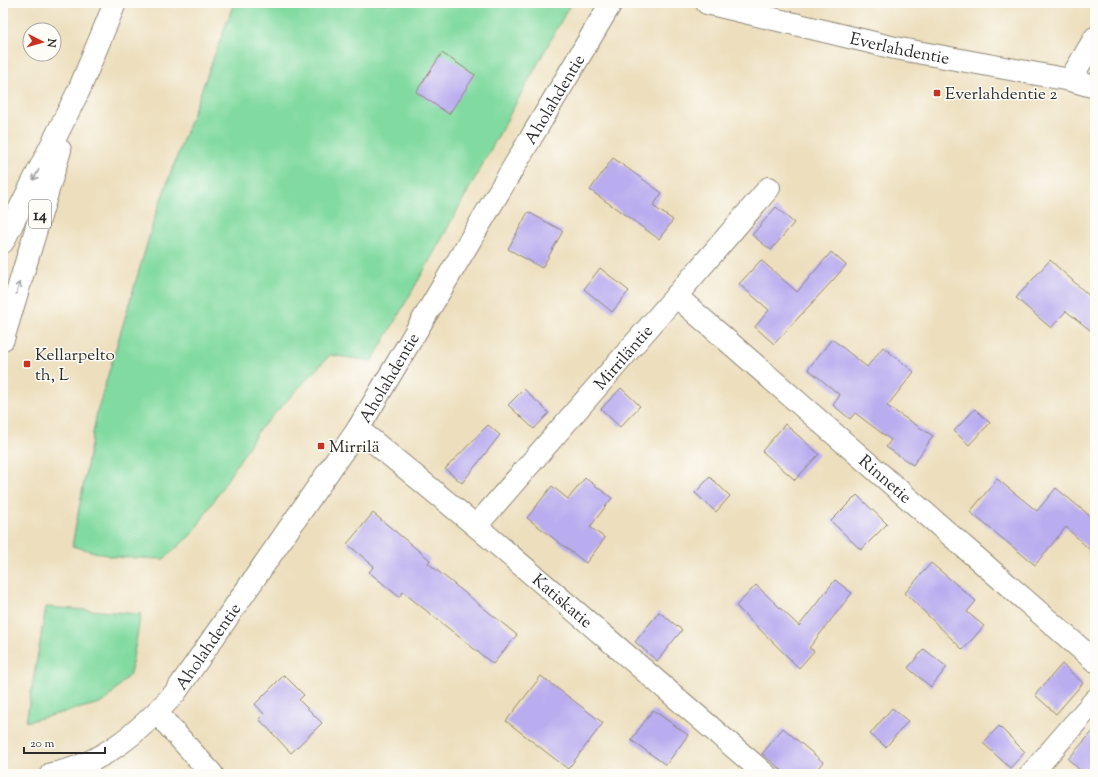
<svg xmlns="http://www.w3.org/2000/svg" width="1098" height="777" viewBox="0 0 1098 777" font-family="'Sorts Mill Goudy',serif">
	<style>
		.green { fill: #81daa0; stroke: #568266 }
		.building { fill: #b9acef }
		.lines { fill: none; stroke-linecap: round; stroke-linejoin: round }
		.minor-casing { stroke: #8c8574; stroke-width: 24 }
		.tertiary-casing { stroke: #8c8574; stroke-width: 24 }
		.trunk-casing { stroke: #8c8574; stroke-width: 24 }
		.minor { stroke: #fff; stroke-width: 22 }
		.tertiary { stroke: #fff; stroke-width: 22 }
		.trunk { stroke: #fff; stroke-width: 22 }
		.oneway { stroke: #a0a0a0 }
		.poi-dot { fill: #c8321e; stroke: #fdfcf7; stroke-width: 1.5 }
		.labels { text-anchor: middle; stroke-width: 3; stroke-linejoin: round; paint-order: stroke }
		.shield { fill: #fdfcf7; stroke: #6a6a68; stroke-width: 1 }
		.shield-label { font-size: 16px; font-weight: bold; fill: #2b2b2b }
		.street-label { font-size: 17px; fill: #2b2b2b; stroke: #fdfcf7 }
		.poi-label { font-size: 17px; fill: #2b2b2b; stroke: #fdfcf7; text-anchor: start }
	</style>
	<rect width="100%" height="100%" fill="#fdfcf7"/>
	<filter id="ink" filterUnits="userSpaceOnUse"><feTurbulence type="fractalNoise" baseFrequency=".025" numOctaves="2"/><feDisplacementMap in="SourceGraphic" scale="8" xChannelSelector="R" yChannelSelector="G"/><feConvolveMatrix kernelMatrix="1 2 1 2 8 2 1 2 1" color-interpolation-filters="sRGB"/></filter>
	<filter id="wash" filterUnits="userSpaceOnUse"><feTurbulence type="fractalNoise" baseFrequency=".012" numOctaves="4" result="noise"/><feDisplacementMap in="SourceGraphic" scale="16" xChannelSelector="R" yChannelSelector="G"/><feGaussianBlur stdDeviation="0.9" result="paint"/><feColorMatrix in="noise" values="0 0 0 0 0 0 0 0 0 0 0 0 0 0 0 0 0 1.4 0 .05"/><feComposite in="paint" operator="in"/></filter>
	<g filter="url(#wash)">
		<rect width="100%" height="100%" fill="#eddfbe"/>
		<g class="green">
			<polygon points="234,3 571,3 430,260 372,361 330,355 259,430 193,533 164,559 114,557 72,546 97,412 157,210"/>
			<polygon points="46,607 141,614 130,674 104,702 26,722"/>
		</g>
		<g id="blocks">
			<g class="building">
				<polygon points="442,53 475,75 449,114 416,92"/>
				<polygon points="613,158 662,193 653,206 673,220 659,239 590,190"/>
				<polygon points="776,207 794,223 771,250 752,235"/>
				<polygon points="528,212 563,231 542,268 508,249"/>
				<polygon points="831,252 846,265 834,279 774,344 755,327 769,310 739,284 761,260 797,292"/>
				<polygon points="1050,260 1095,301 1095,334 1066,311 1051,328 1016,298"/>
				<polygon points="600,268 629,291 612,312 584,289"/>
				<polygon points="832,339 867,367 883,347 914,372 887,406 933,436 913,465 886,447 891,440 855,413 850,419 833,405 840,395 808,369"/>
				<polygon points="621,388 640,406 620,427 601,409"/>
				<polygon points="524,389 549,413 534,429 508,405"/>
				<polygon points="975,409 990,423 969,445 954,431"/>
				<polygon points="785,424 819,454 795,480 762,451"/>
				<polygon points="488,425 500,435 462,483 445,469"/>
				<polygon points="710,477 730,496 716,512 695,493"/>
				<polygon points="585,478 612,498 590,527 605,538 586,563 527,518 552,486 568,499"/>
				<polygon points="997,479 1037,511 1056,488 1095,520 1095,555 1066,527 1035,565 970,512"/>
				<polygon points="857,495 887,524 861,550 831,521"/>
				<polygon points="373,513 430,560 428,563 517,635 493,664 403,592 399,597 369,572 374,566 347,544"/>
				<polygon points="931,563 976,601 967,612 984,626 963,650 905,593"/>
				<polygon points="835,580 852,593 809,648 814,651 799,668 736,606 756,585 799,626"/>
				<polygon points="659,612 682,630 657,661 635,642"/>
				<polygon points="924,649 947,667 931,687 908,668"/>
				<polygon points="1062,664 1083,683 1056,714 1035,695"/>
				<polygon points="284,675 304,695 299,700 322,723 291,753 259,719 264,714 255,704"/>
				<polygon points="541,676 603,723 568,769 506,721"/>
				<polygon points="892,708 908,721 886,747 870,734"/>
				<polygon points="653,710 688,735 666,765 631,740"/>
				<polygon points="999,726 1025,752 1010,768 983,743"/>
				<polygon points="783,728 823,762 813,774 786,774 762,754"/>
				<polygon points="1095,729 1095,774 1084,774 1068,759"/>
			</g>
		</g>
	</g>
	<g filter="url(#ink)">
		<use href="#blocks" fill-opacity="0" stroke="#8c8574" stroke-width="1"/>
		<g class="lines">
			<g class="minor-casing">
				<g id="minor">
					<polyline points="1070,80 1095,38"/>
					<path id="s1" d="M676,296l419,365"/>
					<path id="s2" d="M358,429l118,97 289,248"/>
					<path id="s3" d="M476,526l200,-230 93,-108"/>
					<polyline points="157,713 212,774"/>
					<polyline points="1031,774 1095,700"/>
				</g>
			</g>
			<g class="tertiary-casing">
				<g id="tertiary">
					<path id="s4" d="M707,3l188,45 175,32 25,7"/>
					<path id="s5" d="M51,774c50,-8 91,-45 124,-81l183,-264 253,-426"/>
				</g>
			</g>
			<g class="trunk-casing">
				<g id="trunk">
					<polyline points="3,242 79,90 115,3"/>
					<polyline points="3,339 60,150"/>
				</g>
			</g>
			<use href="#minor" class="minor"/>
			<use href="#tertiary" class="tertiary"/>
			<use href="#trunk" class="trunk"/>
		</g>
		<defs><path id="oneway-shaft" d="M-6 0H5M1.5-3L5.5 0L1.5 3" fill="none" stroke-width="1.6" stroke-linecap="round" stroke-linejoin="round"/></defs>
		<g class="oneway">
			<use href="#oneway-shaft" transform="translate(36 175) rotate(117)"/>
			<use href="#oneway-shaft" transform="translate(18 288) rotate(-73)"/>
		</g>
	</g>
	<g class="poi-dot">
		<rect x="933" y="89" width="8" height="8" rx="2"/>
		<rect x="23" y="360" width="8" height="8" rx="2"/>
		<rect x="317" y="442" width="8" height="8" rx="2"/>
	</g>
	<g class="labels">
		<rect class="shield" x="29" y="200" width="22" height="28" rx="3"/>
		<g class="shield-label">
			<text x="40" y="220">14</text>
		</g>
		<g class="street-label">
			<text dy="6" stroke="none"><textPath href="#s4" startOffset="198">Everlahdentie</textPath></text>
			<text dy="6" stroke="none"><textPath href="#s5" startOffset="856">Aholahdentie</textPath></text>
			<text dy="6" stroke="none"><textPath href="#s3" startOffset="224">Mirriläntie</textPath></text>
			<text dy="6" stroke="none"><textPath href="#s5" startOffset="532">Aholahdentie</textPath></text>
			<text dy="6" stroke="none"><textPath href="#s1" startOffset="278">Rinnetie</textPath></text>
			<text dy="6" stroke="none"><textPath href="#s2" startOffset="267">Katiskatie</textPath></text>
			<text dy="6" stroke="none"><textPath href="#s5" startOffset="208">Aholahdentie</textPath></text>
		</g>
		<g class="poi-label">
			<text x="945" y="99">Everlahdentie 2</text>
			<text x="35" y="360">Kellarpelto<tspan x="35" dy="20">th, L</tspan></text>
			<text x="329" y="452">Mirrilä</text>
		</g>
	</g>
	<rect width="1098" height="777" fill="none" stroke="#fdfcf7" stroke-width="16"/>
	<g transform="translate(42 42) rotate(96)"><circle r="19" fill="#fdfcf7" stroke="#a9a8a5"/>
	<path d="M0-3L7 15L0 10L-7 15Z" fill="#c8321e"/>
	<text y="-6" font-size="11" font-weight="bold" text-anchor="middle" fill="#2b2b2b">N</text>
	</g>
	<path d="M24 747v6h81v-6" fill="none" stroke="#2b2b2b" stroke-width="2"/>
	<text x="30" y="747" font-size="12" fill="#2b2b2b" stroke="#fdfcf7" stroke-width="3" paint-order="stroke">20 m</text>
</svg>
